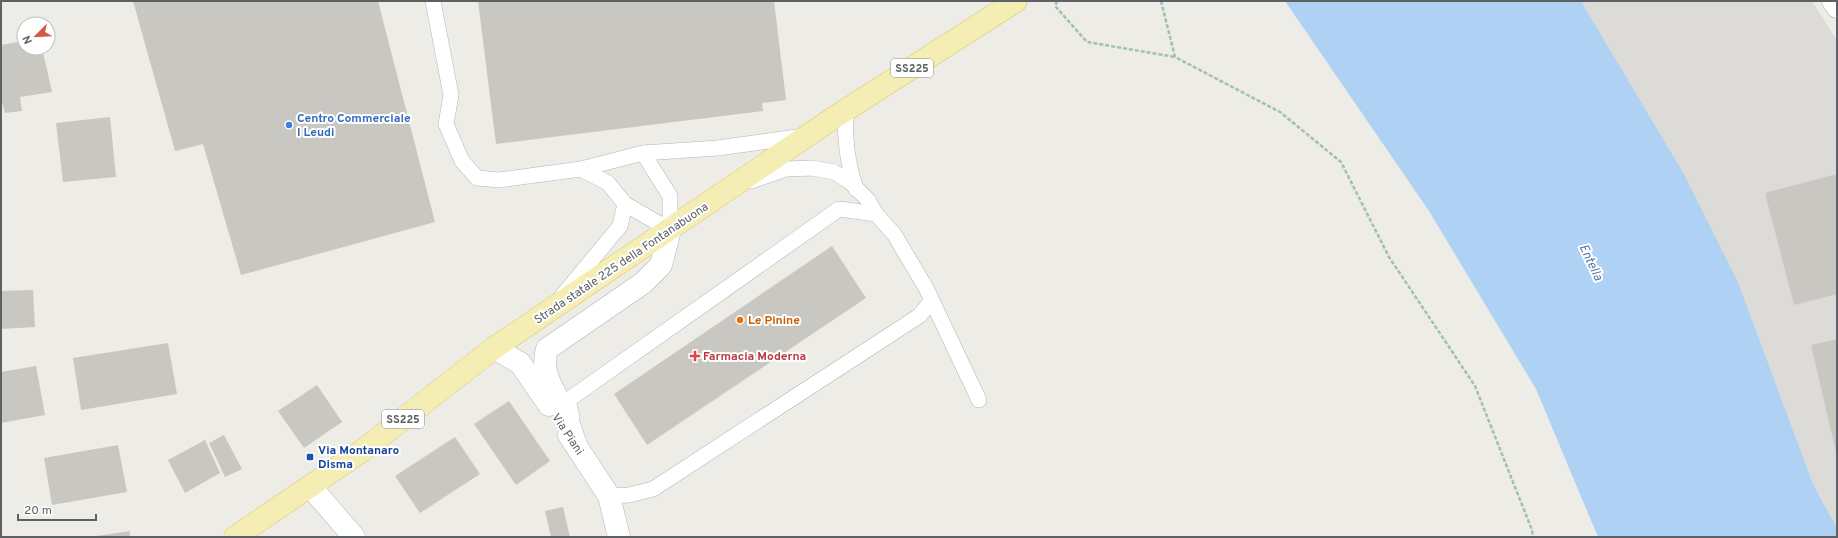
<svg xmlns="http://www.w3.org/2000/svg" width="1838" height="538" viewBox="0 0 1838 538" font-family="Overpass,sans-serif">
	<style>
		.industrial { fill: #dcdbd8 }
		.water { fill: #afd1f4 }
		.building { fill: #c9c7c2 }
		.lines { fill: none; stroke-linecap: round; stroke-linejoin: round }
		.lane-casing { stroke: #b3b5b8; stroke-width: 16 }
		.street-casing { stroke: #b3b5b8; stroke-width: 23 }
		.primary-casing { stroke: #dfc76d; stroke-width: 23 }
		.path { stroke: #9fc2ab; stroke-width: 2.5; stroke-dasharray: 4 2; stroke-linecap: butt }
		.lane { stroke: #fff; stroke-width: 15 }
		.street { stroke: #fff; stroke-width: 22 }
		.primary { stroke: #f4eeb4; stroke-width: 22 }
		.shop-dot { fill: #3f7fe0; stroke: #fff; stroke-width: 1.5 }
		.food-dot { fill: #e8710a; stroke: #fff; stroke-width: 1.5 }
		.health-dot { fill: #e0444e; stroke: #fff; stroke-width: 1.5 }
		.transit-dot { fill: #1a4fb4; stroke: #fff; stroke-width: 1.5 }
		.labels { text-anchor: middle; stroke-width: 4; stroke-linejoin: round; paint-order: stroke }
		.shield { fill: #fff; stroke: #8e9092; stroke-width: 1 }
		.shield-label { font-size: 11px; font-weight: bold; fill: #5d6064 }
		.shop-label { font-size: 12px; font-weight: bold; fill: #366cbe; stroke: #fff; text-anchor: start }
		.street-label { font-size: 12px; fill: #5d6064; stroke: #fff }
		.food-label { font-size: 12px; font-weight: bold; fill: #c56008; stroke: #fff; text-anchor: start }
		.health-label { font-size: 12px; font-weight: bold; fill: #be3a42; stroke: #fff; text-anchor: start }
		.transit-label { font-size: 12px; font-weight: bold; fill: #164399; stroke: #fff; text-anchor: start }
		.water-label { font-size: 13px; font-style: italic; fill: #5278ac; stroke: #fff }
	</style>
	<rect width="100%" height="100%" fill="#edece6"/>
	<polygon class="industrial" points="1581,1 1812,1 1837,40 1837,528 1813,484 1738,282 1684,174"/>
	<polygon class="water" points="1285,1 1581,1 1684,174 1738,282 1813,484 1837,528 1837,537 1598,537 1536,389 1429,211"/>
	<g class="building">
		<polygon points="133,1 378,1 435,222 241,275 203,144 175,151"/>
		<polygon points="478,1 774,1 786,100 762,103 763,111 496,144"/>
		<polygon points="24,41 24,48 42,48 52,92 20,97 22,111 5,113 1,98 1,45"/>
		<polygon points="110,117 116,177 63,182 56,123"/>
		<polygon points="1837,174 1837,294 1794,305 1765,193"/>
		<polygon points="832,246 866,298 647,445 614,394"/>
		<polygon points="33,290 35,327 1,329 1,291"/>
		<polygon points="1837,339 1837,452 1836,452 1811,345"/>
		<polygon points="168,343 177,394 81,410 73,358"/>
		<polygon points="36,366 45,415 1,423 1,372"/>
		<polygon points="317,385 342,422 304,448 278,411"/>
		<polygon points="509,401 550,461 516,485 474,424"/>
		<polygon points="224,435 242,469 225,477 209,443"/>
		<polygon points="455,437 480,474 420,513 395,476"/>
		<polygon points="205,440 220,473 185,493 168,460"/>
		<polygon points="118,445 127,492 52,505 44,458"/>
		<polygon points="563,507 570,537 551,537 545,511"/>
		<polygon points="130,531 130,537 96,537 96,536"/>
	</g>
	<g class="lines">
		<g class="lane-casing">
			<g id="lane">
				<polyline points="433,1 451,95 446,124 462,161 477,178 499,180 581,169 643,153 718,148 804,136"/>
				<path d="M846,110c-2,28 1,52 10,79"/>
				<polyline points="643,153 670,196 670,230"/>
				<polyline points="581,169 608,183 625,204 670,230"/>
				<polyline points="751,181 786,169 812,168 834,172 849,181 868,200 876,214 894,234 926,288 979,400"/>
				<polyline points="562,296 620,226 625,204"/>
				<polyline points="572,418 568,400 839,209 876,214"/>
				<polyline points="609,496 629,495 653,489 919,316 931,302"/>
			</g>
		</g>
		<g class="street-casing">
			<g id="street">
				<polyline points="1833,1 1837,7"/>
				<polyline points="494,348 520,363 549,405"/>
				<polyline points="569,435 609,496 619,537"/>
				<path d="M577,447c-5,-13 -9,-26 -14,-38 -10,-21 -23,-36 -16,-60l96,-66 18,-18 9,-35"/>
				<polyline points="310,486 354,537"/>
			</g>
		</g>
		<g class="primary-casing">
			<polyline id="primary" points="235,537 362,451 494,348 835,117 1016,1"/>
		</g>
		<g class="path">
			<polyline points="1057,1 1055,6 1087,42 1175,57"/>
			<polyline points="1161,1 1175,57 1280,112 1341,162 1389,257 1475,386 1532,530 1533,537"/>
		</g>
		<use href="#lane" class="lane"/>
		<use href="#street" class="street"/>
		<use href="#primary" class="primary"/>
	</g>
	<circle class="shop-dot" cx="289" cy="125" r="4"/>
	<circle class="food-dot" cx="740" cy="320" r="4"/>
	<path class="health-dot" d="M693 350h4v4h4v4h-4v4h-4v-4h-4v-4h4z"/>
	<rect class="transit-dot" x="306" y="453" width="8" height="8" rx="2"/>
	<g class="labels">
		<g class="shield">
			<rect x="891" y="59" width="42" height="18" rx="3"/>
			<rect x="382" y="410" width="42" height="18" rx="3"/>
		</g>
		<g class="shield-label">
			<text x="912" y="72">SS225</text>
			<text x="403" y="423">SS225</text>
		</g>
		<g class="shop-label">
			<text x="297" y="122">Centro Commerciale<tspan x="297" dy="14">I Leudi</tspan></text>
		</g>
		<g class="street-label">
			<text transform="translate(621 263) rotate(-34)" y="4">Strada statale 225 della Fontanabuona</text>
			<text transform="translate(568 434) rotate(56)" y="4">Via Piani</text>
		</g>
		<g class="food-label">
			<text x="748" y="324">Le Pinine</text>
		</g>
		<g class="health-label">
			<text x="703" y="360">Farmacia Moderna</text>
		</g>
		<g class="transit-label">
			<text x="318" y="454">Via Montanaro<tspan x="318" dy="14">Disma</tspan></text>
		</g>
		<g class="water-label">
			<text transform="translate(1592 262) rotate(65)" y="5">Entella</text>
		</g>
	</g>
	<rect width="1838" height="538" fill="none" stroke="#5d6064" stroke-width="4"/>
	<g transform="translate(36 36) rotate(246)"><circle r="19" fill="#ffffff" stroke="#bebfc1"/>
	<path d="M0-3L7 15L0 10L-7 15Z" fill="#d35b46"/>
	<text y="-6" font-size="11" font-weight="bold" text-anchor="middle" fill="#5d6064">N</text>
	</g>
	<path d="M18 514v6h78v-6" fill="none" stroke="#5d6064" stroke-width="2"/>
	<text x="24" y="514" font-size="12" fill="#5d6064" stroke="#ffffff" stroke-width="3" paint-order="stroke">20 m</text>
</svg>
